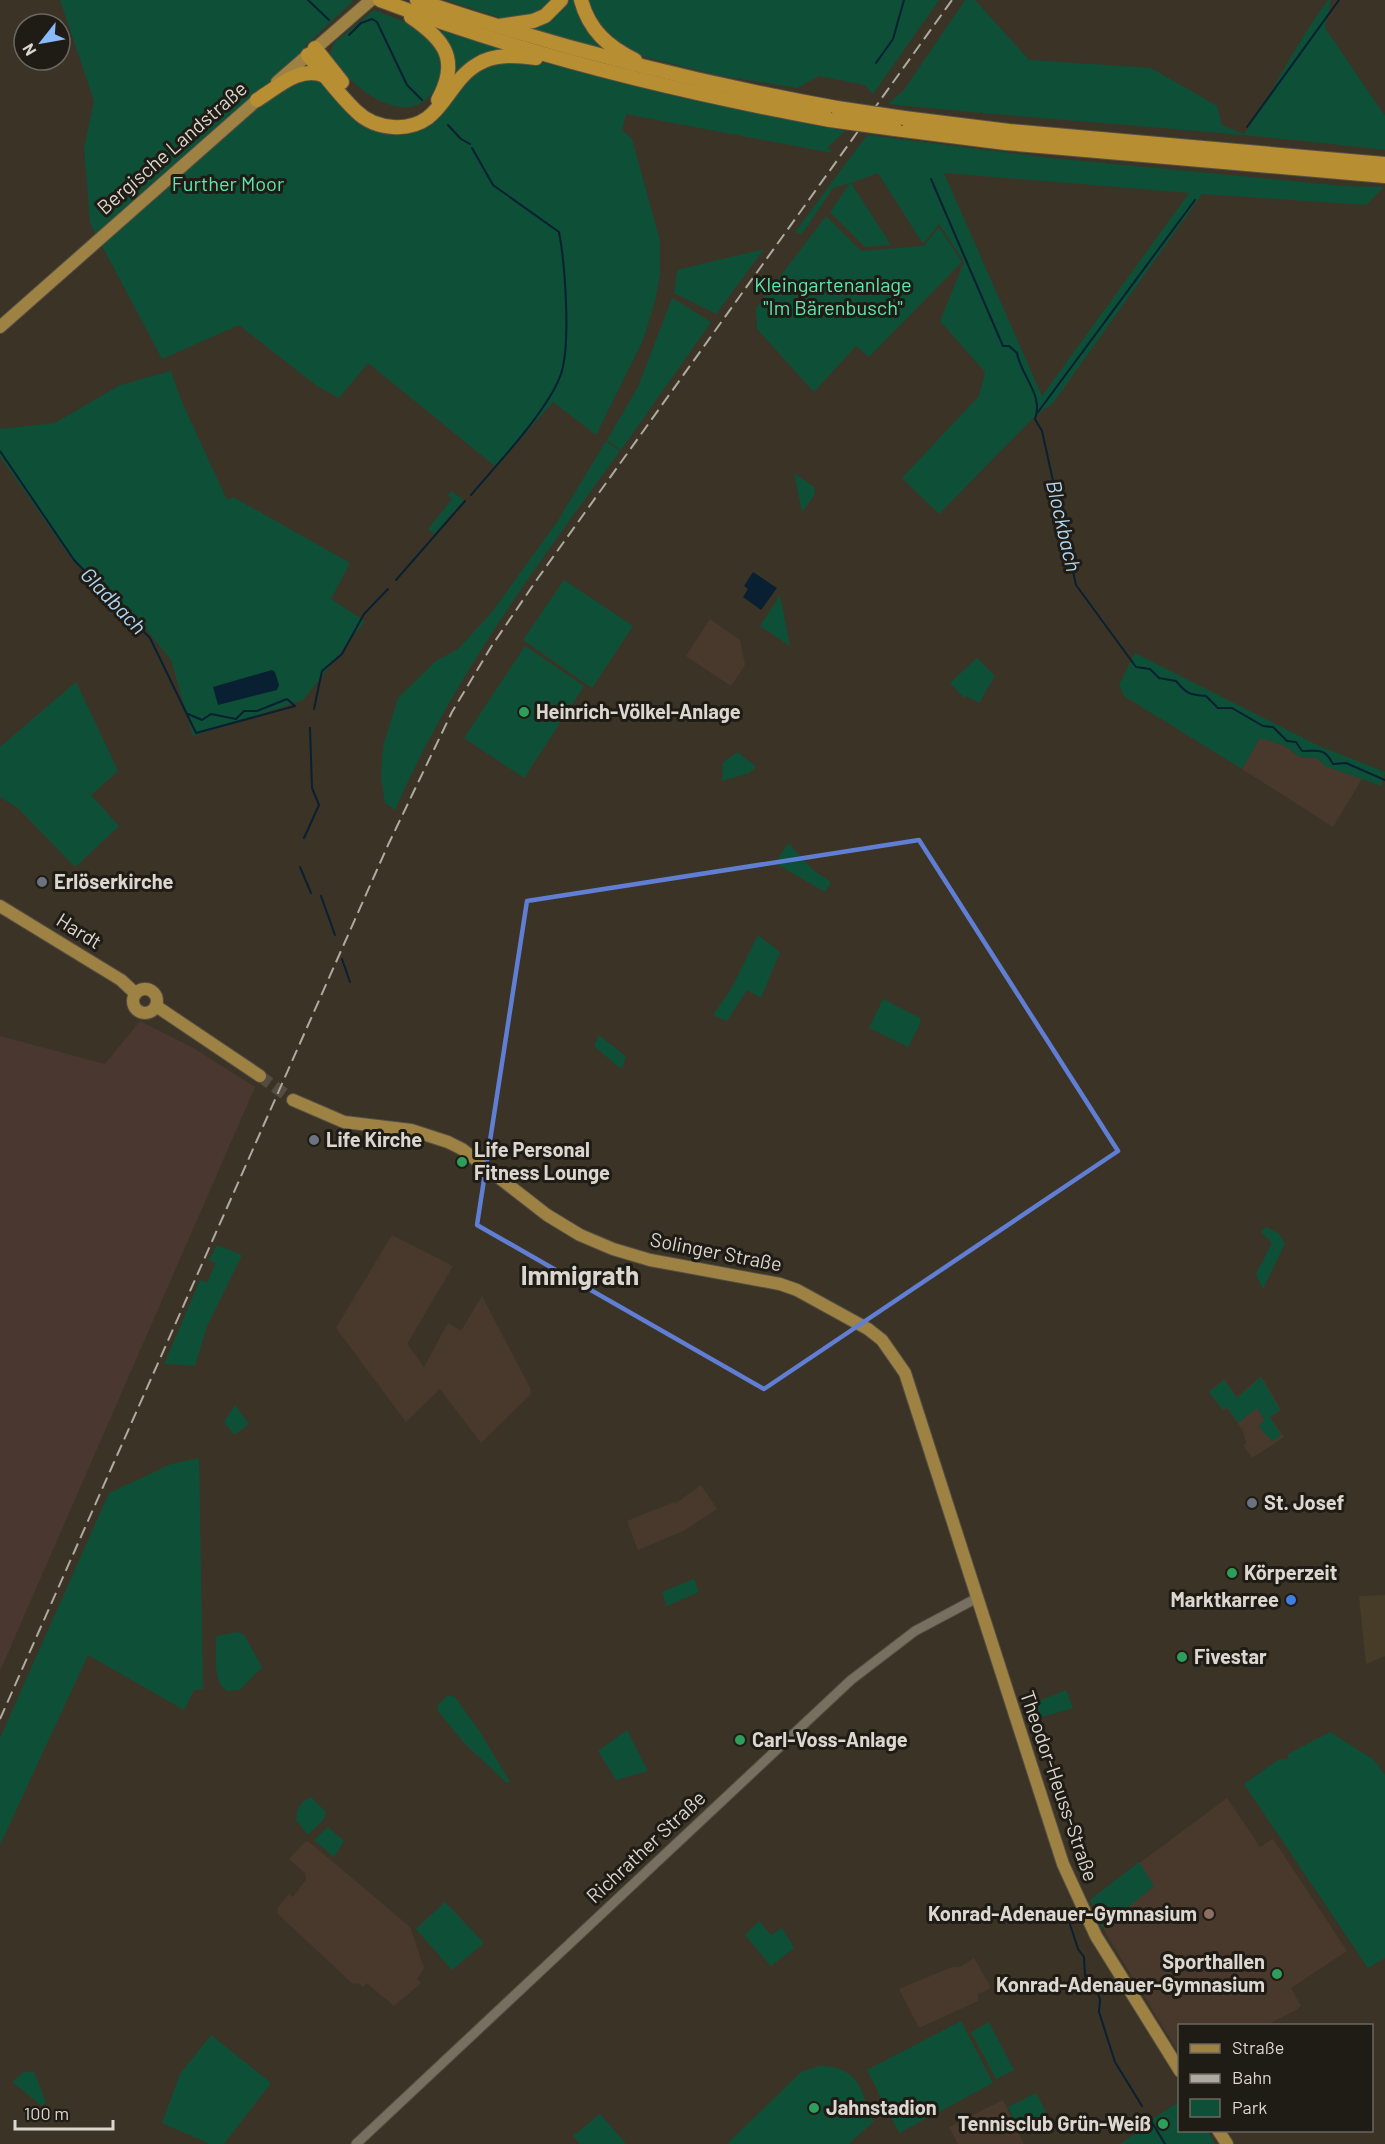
<svg xmlns="http://www.w3.org/2000/svg" width="1385" height="2144" viewBox="0 0 1385 2144" font-family="Barlow,sans-serif">
	<style>
		.built { fill: #463c28 }
		.industrial { fill: #4a3730 }
		.education { fill: #48392c }
		.green { fill: #0e4f38; fill-rule: evenodd }
		.water { fill: #082032 }
		.lines { fill: none; stroke-linecap: round; stroke-linejoin: round }
		.stream { stroke: #082032; stroke-width: 2 }
		.major-tunnel { stroke: #534c3f; stroke-width: 12; stroke-dasharray: 12 6; stroke-linecap: butt }
		.minor-casing { stroke: #564f44; stroke-width: 11 }
		.major-casing { stroke: #564f44; stroke-width: 14 }
		.highway-casing { stroke: #564f44; stroke-width: 16 }
		.minor { stroke: #776f60; stroke-width: 9 }
		.major { stroke: #9d8244; stroke-width: 12 }
		.highway { stroke: #b78f32; stroke-width: 14 }
		.rail { stroke: #afaaa0; stroke-width: 2; stroke-dasharray: 12 6; stroke-linecap: butt }
		.highway-bridge-casing { stroke: #564f44; stroke-width: 16; stroke-linecap: butt }
		.highway-bridge { stroke: #b78f32; stroke-width: 14 }
		.marked { fill: none; stroke: #607ed4; stroke-width: 4.5; stroke-linejoin: round }
		.leisure-dot { fill: #2e9e5b; stroke: #1f1c16; stroke-width: 2 }
		.worship-dot { fill: #6b7280; stroke: #1f1c16; stroke-width: 2 }
		.shop-dot { fill: #3f7fe0; stroke: #1f1c16; stroke-width: 2 }
		.education-dot { fill: #8d6e63; stroke: #1f1c16; stroke-width: 2 }
		.labels { text-anchor: middle; stroke-width: 6; stroke-linejoin: round; paint-order: stroke }
		.street-label { font-size: 20px; fill: #dbd6ce; stroke: #1f1c16 }
		.park-label { font-size: 20px; fill: #5ce7b1; stroke: #1f1c16 }
		.poi-label { font-size: 20px; font-weight: bold; fill: #dbd6ce; stroke: #1f1c16; text-anchor: start }
		.water-label { font-size: 21px; font-style: italic; fill: #b0d5f3; stroke: #1f1c16 }
		.district-label { font-size: 26px; font-weight: bold; fill: #dbd6ce; stroke: #1f1c16 }
	</style>
	<rect width="100%" height="100%" fill="#3b3426"/>
	<polygon class="built" points="1385,1595 1385,1656 1366,1664 1359,1596"/>
	<polygon class="industrial" points="140,1021 195,1049 255,1087 0,1671 0,1036 105,1064"/>
	<g class="education">
		<polygon points="710,619 740,640 745,665 731,686 686,656"/>
		<polygon points="1260,737 1285,746 1300,757 1317,758 1325,766 1363,777 1333,827 1242,769"/>
		<polygon points="392,1235 453,1266 407,1344 424,1367 448,1323 461,1331 482,1296 530,1388 531,1394 481,1443 440,1389 406,1422 336,1328"/>
		<polygon points="1261,1376 1281,1410 1270,1417 1284,1437 1252,1458 1243,1445 1246,1443 1243,1431 1227,1408 1223,1411 1209,1392 1224,1379 1237,1397"/>
		<polygon points="701,1485 717,1509 683,1531 638,1550 627,1521 674,1502 675,1504"/>
		<polygon points="1227,1798 1260,1847 1273,1839 1347,1951 1291,1988 1301,2006 1296,2010 1267,2025 1180,2026 1179,2053 1108,1937 1090,1900"/>
		<polygon points="305,1842 309,1842 410,1927 424,1968 417,1979 421,1983 394,2006 367,1983 363,1987 358,1983 353,1984 278,1914 277,1909 289,1894 293,1897 306,1880 305,1873 289,1859"/>
		<polygon points="974,1958 991,1988 978,1994 978,2001 919,2028 899,1989 952,1967 960,1967"/>
		<polygon points="1003,2100 1024,2144 958,2144 949,2127"/>
	</g>
	<g class="green">
		<polygon points="60,0 351,0 353,1 304,47 324,80 344,101 403,130 481,65 526,58 683,98 845,131 828,147 832,153 626,114 622,130 632,139 660,241 660,275 655,301 643,340 596,435 553,402 496,467 368,363 339,398 317,386 239,325 162,359 90,223 84,148 94,101"/>
		<polygon points="446,0 556,0 537,15 510,21"/>
		<polygon points="565,0 577,0 611,53 524,27"/>
		<polygon points="589,0 939,0 873,94 865,85 819,76 797,88 717,75 637,55 619,43 592,16"/>
		<path d="M965,0h10l54,60 122,8 66,38 5,19 22,9c30,-42 52,-92 84,-134h3l-6,28 60,88v34c-165,-20 -332,-29 -497,-46l16,-14z"/>
		<path d="M374,10c19,8 47,15 60,32 18,21 3,61 -24,65 -29,4 -67,-29 -80,-53l4,-11z"/>
		<path d="M444,30l61,20 -56,39c5,-23 5,-37 -8,-57z"/>
		<path d="M867,135l184,23 293,28 40,1 -18,18 -164,-11 -149,209 -19,14 -95,97 -37,-36 77,-82 6,-24 -45,-51 24,-59 -25,-38 -16,20 -45,-71 -27,10 40,62 -26,2 -35,-35 20,-29 -17,5 -31,46 -7,-2zM944,173h1l244,20 -147,203z"/>
		<polygon points="826,216 861,251 924,246 939,227 962,262 869,357 856,346 814,392 757,329 756,308"/>
		<polygon points="764,249 716,314 674,293 677,270"/>
		<polygon points="672,298 711,322 621,450 607,440 638,387"/>
		<polygon points="171,371 181,400 227,500 233,497 350,563 331,599 365,621 303,700 193,736 171,660 134,614 73,561 0,456 0,429 55,423 120,385"/>
		<path d="M606,441l14,10c-84,115 -168,228 -225,359l-10,-7 -4,-26 2,-31 15,-48 38,-37 22,-12 34,-37 65,-90z"/>
		<polygon points="794,473 814,487 815,494 802,512"/>
		<polygon points="451,491 464,500 434,534 428,529 452,499 448,495"/>
		<polygon points="564,580 633,626 592,688 523,640"/>
		<polygon points="780,595 790,646 760,626"/>
		<polygon points="525,646 584,686 524,778 464,738"/>
		<polygon points="1135,653 1317,745 1385,772 1381,786 1325,766 1317,758 1300,757 1285,746 1260,738 1242,769 1124,696 1119,685"/>
		<polygon points="977,658 995,676 979,703 966,696 964,698 950,683"/>
		<polygon points="76,682 118,771 91,795 119,826 75,867 18,808 0,797 0,747"/>
		<polygon points="738,752 756,767 749,773 722,781 723,762"/>
		<polygon points="788,843 814,871 831,882 825,892 775,863"/>
		<polygon points="758,935 780,952 761,998 747,990 727,1021 713,1015 731,989"/>
		<polygon points="883,999 920,1018 920,1024 908,1047 869,1028"/>
		<polygon points="599,1035 626,1057 621,1069 594,1046"/>
		<polygon points="1267,1227 1279,1234 1285,1243 1263,1289 1256,1274 1272,1243 1260,1231"/>
		<polygon points="217,1245 242,1255 207,1326 195,1366 164,1364 200,1280 207,1282 216,1263 209,1260"/>
		<polygon points="1261,1377 1280,1410 1270,1417 1281,1435 1272,1441 1259,1427 1264,1420 1257,1408 1238,1423 1227,1407 1223,1410 1209,1392 1224,1380 1237,1398"/>
		<polygon points="235,1405 249,1424 234,1435 224,1422"/>
		<polygon points="199,1458 203,1689 194,1690 184,1710 88,1655 0,1845 0,1738 109,1493 171,1464"/>
		<polygon points="694,1579 699,1592 667,1606 662,1592"/>
		<path d="M238,1632l6,3 18,32 -22,23 -12,1c-17,-8 -11,-39 -12,-55z"/>
		<polygon points="1066,1690 1073,1708 1039,1718 1034,1703"/>
		<polygon points="448,1695 455,1697 480,1732 510,1782 507,1783 464,1743 438,1711 437,1706"/>
		<polygon points="627,1730 648,1771 616,1780 598,1751"/>
		<polygon points="1330,1732 1374,1760 1385,1775 1385,1958 1368,1968 1244,1784 1278,1760 1288,1759 1288,1754"/>
		<path d="M311,1797l15,15 -2,7 -16,16 -12,-15c1,-12 4,-18 15,-23z"/>
		<polygon points="328,1827 344,1841 334,1857 314,1840"/>
		<polygon points="1139,1862 1154,1886 1102,1928 1090,1900"/>
		<polygon points="445,1902 484,1943 452,1970 416,1929"/>
		<polygon points="759,1921 771,1935 782,1928 794,1948 771,1966 745,1935"/>
		<polygon points="961,2021 993,2083 899,2133 867,2070"/>
		<polygon points="989,2022 1014,2070 996,2079 971,2032"/>
		<polygon points="211,2035 271,2083 224,2144 210,2144 162,2123 180,2074"/>
		<path d="M819,2066c23,-1 40,10 46,34 3,10 1,13 9,21l-25,23h-122l74,-72z"/>
		<polygon points="24,2072 34,2072 46,2102 42,2106 12,2082"/>
		<polygon points="1036,2093 1050,2120 1021,2134 1008,2107"/>
		<polygon points="1179,2102 1180,2130 1207,2131 1215,2144 1120,2144 1147,2126 1147,2122"/>
		<polygon points="600,2114 626,2144 580,2144 573,2136"/>
	</g>
	<g class="water">
		<polygon points="753,572 777,588 761,610 743,597 748,589 744,586"/>
		<polygon points="272,670 275,672 279,685 277,690 218,705 213,687"/>
	</g>
	<g class="lines">
		<g class="stream">
			<polyline points="308,0 329,20"/>
			<polyline points="349,35 361,23 372,19 377,22 407,85 422,100"/>
			<polyline points="876,63 893,39 904,0"/>
			<polyline points="448,125 461,139 470,144"/>
			<polyline points="1247,127 1339,0"/>
			<path d="M931,179l72,167h6l8,7c4,23 27,42 18,66l7,12 34,154 60,82 14,2 9,9 17,3c10,12 13,14 30,15l12,12h14l31,18 10,1 14,14 9,1 6,9c16,0 22,-4 31,13l13,-1 39,17"/>
			<polyline points="1038,412 1195,200"/>
			<polyline points="0,451 74,560 150,638 196,733 295,706"/>
			<path d="M471,495c26,-31 77,-84 90,-121 10,-30 4,-111 -2,-142l-66,-47 -21,-37"/>
			<polyline points="396,580 465,501"/>
			<polyline points="314,709 322,671 342,654 364,614 388,589"/>
			<polyline points="188,714 202,720 211,714 236,719 244,711 257,711 287,699 295,706"/>
			<polyline points="304,838 319,805 312,788 310,728"/>
			<polyline points="300,867 311,893"/>
			<polyline points="321,896 335,935"/>
			<polyline points="342,959 350,982"/>
			<polyline points="1067,1915 1078,1949 1084,1957 1085,1976 1090,1988 1097,1992 1100,1999 1099,2012 1115,2062 1142,2106"/>
			<polyline points="1150,2119 1165,2144"/>
		</g>
		<polyline class="major-tunnel" points="260,1076 293,1100"/>
		<g class="minor-casing">
			<polyline id="minor" points="356,2144 851,1680 915,1631 977,1598"/>
		</g>
		<g class="major-casing">
			<g id="major">
				<polyline points="277,82 371,0"/>
				<polyline points="0,327 264,94"/>
				<polyline points="0,906 121,980 135,993"/>
				<circle cx="145" cy="1001" r="12"/>
				<polyline points="156,1006 260,1076"/>
				<polyline points="293,1100 344,1122 411,1130 448,1142 462,1149 547,1215 580,1235 613,1249 650,1260 780,1284 797,1290 868,1329 882,1340 905,1373 1063,1864 1096,1936 1180,2071"/>
				<polyline points="1218,2130 1227,2144"/>
			</g>
		</g>
		<g class="highway-casing">
			<g id="highway">
				<path d="M380,0c145,55 297,92 450,120"/>
				<path d="M417,0c138,47 277,82 420,108"/>
				<path d="M581,0c8,30 27,47 54,60"/>
				<path d="M411,17c34,23 49,43 27,83"/>
				<polyline points="499,26 533,21 545,16 561,0"/>
				<polyline points="315,48 342,82"/>
				<path d="M308,55c15,18 30,39 48,56 10,10 23,15 37,16 50,3 51,-44 85,-63 18,-11 38,-8 58,-6"/>
				<path d="M257,100c21,-13 43,-35 68,-24"/>
				<polyline points="904,118 1009,131 1385,164"/>
				<polyline points="895,129 1006,143 1385,176"/>
			</g>
		</g>
		<use href="#minor" class="minor"/>
		<use href="#major" class="major"/>
		<use href="#highway" class="highway"/>
		<polyline class="rail" points="0,1719 388,845 452,712 491,647 538,578 952,0"/>
		<g class="highway-bridge-casing">
			<g id="highway-bridge">
				<polyline points="837,108 904,118"/>
				<polyline points="830,120 895,129"/>
			</g>
		</g>
		<use href="#highway-bridge" class="highway-bridge"/>
	</g>
	<path class="marked" d="M919,840l199,311 -354,238 -287,-164 50,-324z"/>
	<g class="leisure-dot">
		<circle cx="524" cy="712" r="6"/>
		<circle cx="462" cy="1162" r="6"/>
		<circle cx="1232" cy="1573" r="6"/>
		<circle cx="1182" cy="1657" r="6"/>
		<circle cx="740" cy="1740" r="6"/>
		<circle cx="1277" cy="1974" r="6"/>
		<circle cx="814" cy="2108" r="6"/>
		<circle cx="1163" cy="2124" r="6"/>
	</g>
	<g class="worship-dot">
		<circle cx="42" cy="882" r="6"/>
		<circle cx="314" cy="1140" r="6"/>
		<circle cx="1252" cy="1503" r="6"/>
	</g>
	<circle class="shop-dot" cx="1291" cy="1600" r="6"/>
	<circle class="education-dot" cx="1209" cy="1914" r="6"/>
	<g class="labels">
		<g class="street-label">
			<text transform="translate(172 148) rotate(-41)" y="7">Bergische Landstraße</text>
			<text transform="translate(79 931) rotate(32)" y="7">Hardt</text>
			<text transform="translate(716 1252) rotate(11)" y="7">Solinger Straße</text>
			<text transform="translate(1059 1786) rotate(71)" y="7">Theodor-Heuss-Straße</text>
			<text transform="translate(646 1847) rotate(-43)" y="7">Richrather Straße</text>
		</g>
		<g class="park-label">
			<text x="228" y="191">Further Moor</text>
			<text x="833" y="292">Kleingartenanlage<tspan x="833" dy="23">"Im Bärenbusch"</tspan></text>
		</g>
		<g class="poi-label">
			<text x="536" y="719">Heinrich-Völkel-Anlage</text>
			<text x="54" y="889">Erlöserkirche</text>
			<text x="326" y="1147">Life Kirche</text>
			<text x="474" y="1157">Life Personal<tspan x="474" dy="23">Fitness Lounge</tspan></text>
			<text x="1264" y="1510">St. Josef</text>
			<text x="1244" y="1580">Körperzeit</text>
			<text x="1279" y="1607" text-anchor="end">Marktkarree</text>
			<text x="1194" y="1664">Fivestar</text>
			<text x="752" y="1747">Carl-Voss-Anlage</text>
			<text x="1197" y="1921" text-anchor="end">Konrad-Adenauer-Gymnasium</text>
			<text x="1265" y="1969" text-anchor="end">Sporthallen<tspan x="1265" dy="23">Konrad-Adenauer-Gymnasium</tspan></text>
			<text x="826" y="2115">Jahnstadion</text>
			<text x="1151" y="2131" text-anchor="end">Tennisclub Grün-Weiß</text>
		</g>
		<g class="water-label">
			<text transform="translate(1063 526) rotate(77)" y="7">Blockbach</text>
			<text transform="translate(113 601) rotate(46)" y="7">Gladbach</text>
		</g>
		<g class="district-label">
			<text x="580" y="1285">Immigrath</text>
		</g>
	</g>
	<rect x="1178" y="2024" width="195" height="108" fill="#1f1c16" stroke="#6a6660" stroke-width="1.5"/>
	<rect x="1190" y="2044" width="30" height="9" fill="#9d8244" stroke="#6a6660" stroke-width="1.5"/>
	<text x="1232" y="2054" font-size="18" fill="#dbd6ce">Straße</text>
	<rect x="1190" y="2074" width="30" height="9" fill="#afaaa0" stroke="#6a6660" stroke-width="1.5"/>
	<text x="1232" y="2084" font-size="18" fill="#dbd6ce">Bahn</text>
	<rect x="1190" y="2099" width="30" height="18" fill="#0e4f38" stroke="#6a6660" stroke-width="1.5"/>
	<text x="1232" y="2114" font-size="18" fill="#dbd6ce">Park</text>
	<g transform="translate(42 42) rotate(239)"><circle r="28" fill="#1f1c16" stroke="#6a6660" stroke-width="1.5"/>
	<path d="M0-4.5L10 22L0 15L-10 22Z" fill="#88bafc"/>
	<text y="-9" font-size="16" font-weight="bold" text-anchor="middle" fill="#dbd6ce">N</text>
	</g>
	<path d="M15 2120v9h98v-9" fill="none" stroke="#dbd6ce" stroke-width="3"/>
	<text x="24" y="2120" font-size="18" fill="#dbd6ce" stroke="#1f1c16" stroke-width="4.5" paint-order="stroke">100 m</text>
</svg>
